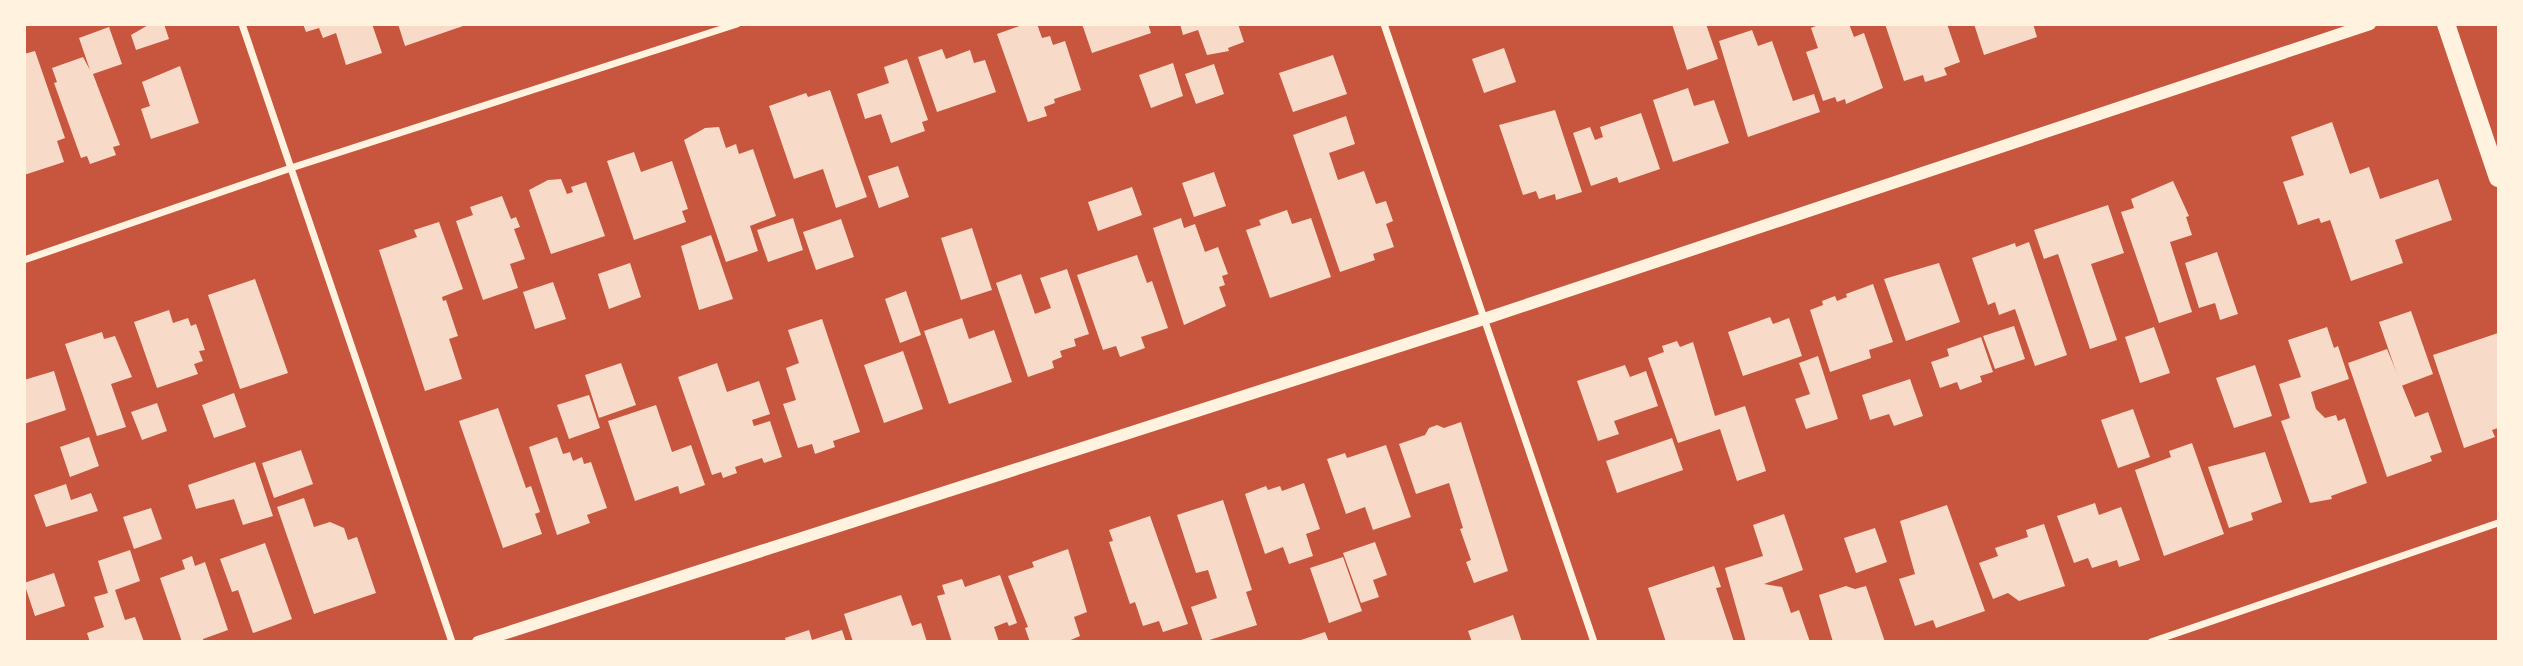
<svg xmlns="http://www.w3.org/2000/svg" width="2523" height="666" viewBox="0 0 2523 666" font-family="'Source Serif 4',serif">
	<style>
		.building { fill: #f7dbc8 }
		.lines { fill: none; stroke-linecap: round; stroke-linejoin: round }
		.minor { stroke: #fff3e0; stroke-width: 7 }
		.tertiary { stroke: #fff3e0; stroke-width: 12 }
		.primary { stroke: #fff3e0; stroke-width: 18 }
	</style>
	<rect width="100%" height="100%" fill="#c8553d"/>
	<g class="building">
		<polygon points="150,24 164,24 169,39 136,50 131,35"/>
		<polygon points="303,24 372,24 382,53 346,65 336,33 323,38 319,28 306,32"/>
		<polygon points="398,24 466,24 466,25 405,46"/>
		<polygon points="1025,24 1037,24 1042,38 1050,36 1053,45 1065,41 1081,90 1054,99 1055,103 1044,107 1047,116 1028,122 997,34"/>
		<polygon points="1082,24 1148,24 1151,33 1092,53"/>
		<polygon points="1180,24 1238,24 1244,42 1228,48 1229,51 1207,55 1198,30 1183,35"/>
		<polygon points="1672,24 1706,24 1718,59 1687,70"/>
		<polygon points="1821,24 1849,24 1854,37 1864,33 1883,88 1846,104 1845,99 1837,102 1835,97 1823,101 1806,52 1818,48 1811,28"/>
		<polygon points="1885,24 1947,24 1960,62 1944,68 1947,75 1925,82 1923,75 1904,81"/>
		<polygon points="1974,24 2033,24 2037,37 1984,55"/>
		<polygon points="109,27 122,64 93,74 120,145 113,147 116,155 90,164 87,156 81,158 54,83 57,82 52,68 83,57 90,70 79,38"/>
		<polygon points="1752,30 1758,46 1772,41 1793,101 1814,94 1820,112 1748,137 1719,41"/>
		<polygon points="1504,48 1516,82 1484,93 1472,59"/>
		<polygon points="942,49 946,59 970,50 974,63 985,60 996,92 937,112 918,57"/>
		<polygon points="35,51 65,138 57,141 64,162 24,175 24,54"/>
		<polygon points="1333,55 1347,94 1293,112 1279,73"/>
		<polygon points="907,59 928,120 922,122 925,131 891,143 881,114 865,119 857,94 889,83 884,67"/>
		<polygon points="1173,63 1183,96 1151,108 1139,75"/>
		<polygon points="1214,64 1224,94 1196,104 1185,74"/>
		<polygon points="180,66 199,123 151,139 141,109 150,106 142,82"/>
		<polygon points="1688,88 1694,106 1714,100 1729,143 1673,162 1653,100"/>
		<polygon points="830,90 867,197 836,208 823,169 794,179 769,106 806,93 808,97"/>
		<polygon points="1555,110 1582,192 1556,200 1555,194 1539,199 1536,191 1523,195 1499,125"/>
		<polygon points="1641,113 1660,169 1619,183 1617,177 1591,186 1573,133 1590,127 1595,140 1603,137 1600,127"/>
		<polygon points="1346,116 1355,144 1329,153 1338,180 1364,171 1376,204 1386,201 1393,221 1386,224 1394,247 1373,254 1375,260 1340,272 1293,135"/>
		<polygon points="2332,122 2350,174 2369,167 2380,199 2438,179 2452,220 2395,240 2403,263 2351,281 2330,220 2321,223 2319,218 2298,225 2283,182 2304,175 2291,137"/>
		<polygon points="719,127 726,148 736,144 739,154 753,149 776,216 750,226 758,251 726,262 684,140 705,128"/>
		<polygon points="634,152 641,172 672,161 688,209 682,211 686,222 634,240 607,161"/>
		<polygon points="898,166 909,197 879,208 868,176"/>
		<polygon points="1214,172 1226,206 1194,217 1182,183"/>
		<polygon points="561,179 567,194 573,192 571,187 586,182 605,236 551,254 529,190 548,180"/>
		<polygon points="2173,181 2189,216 2186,217 2192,235 2170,242 2192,312 2159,323 2121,212 2134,208 2131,199"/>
		<polygon points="1132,187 1142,215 1098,231 1088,202"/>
		<polygon points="502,196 511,219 516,217 520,227 514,229 525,259 510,264 518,288 483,300 456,221 473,215 470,207"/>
		<polygon points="2108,205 2124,253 2091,264 2117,340 2090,349 2058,254 2044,259 2034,230"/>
		<polygon points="1287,210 1292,224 1311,218 1331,277 1270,298 1246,230 1261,225 1259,220"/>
		<polygon points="793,218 803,250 768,262 757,230"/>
		<polygon points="1181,218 1184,228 1195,224 1205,252 1218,247 1228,274 1222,276 1225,285 1219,287 1226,306 1184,325 1153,228"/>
		<polygon points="841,219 854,257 816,270 803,232"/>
		<polygon points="439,222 463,289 442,297 443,301 446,300 458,336 449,339 462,379 425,391 379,250 417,237 414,230"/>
		<polygon points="972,228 992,290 961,300 941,238"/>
		<polygon points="711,235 733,299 699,310 681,246"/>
		<polygon points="2029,242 2067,355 2035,366 2015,309 1999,315 1995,302 1988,305 1972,258 2015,243 2016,247"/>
		<polygon points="2217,252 2238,314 2220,320 2215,303 2199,308 2185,263"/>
		<polygon points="1137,255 1147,283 1152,281 1168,328 1141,337 1145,348 1120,357 1116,346 1103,350 1077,275"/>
		<polygon points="630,263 641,297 609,309 598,274"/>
		<polygon points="1939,263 1960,322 1906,341 1884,279"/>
		<polygon points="1067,269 1089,334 1074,339 1076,346 1060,351 1062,357 1052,361 1054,368 1028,377 996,283 1021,274 1035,314 1051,308 1040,278"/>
		<polygon points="255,279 288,373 240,389 208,295"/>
		<polygon points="553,282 566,319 535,329 523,292"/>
		<polygon points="1873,284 1893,342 1869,350 1871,358 1830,372 1810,310 1823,305 1822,301 1835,296 1837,301 1847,297 1846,294"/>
		<polygon points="906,291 921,335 900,343 885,299"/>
		<polygon points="169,310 173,323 188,318 191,326 196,324 205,350 199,351 203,361 194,364 198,374 157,388 134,322"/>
		<polygon points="2411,311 2433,374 2401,386 2379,322"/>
		<polygon points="1770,317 1773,324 1789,318 1802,356 1743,376 1728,332"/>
		<polygon points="962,318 969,339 994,330 1012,382 949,404 924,331"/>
		<polygon points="822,319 860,432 833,441 835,447 815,454 812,444 798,448 783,404 796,400 786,368 799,363 788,330"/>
		<polygon points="2014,326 2025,359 1995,369 1983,336"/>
		<polygon points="2154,327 2170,373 2140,383 2125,337"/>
		<polygon points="2327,327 2334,348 2338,346 2349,379 2311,392 2316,409 2325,418 2336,415 2338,421 2345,418 2367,483 2331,496 2332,499 2310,503 2281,421 2290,418 2279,384 2301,377 2288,340"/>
		<polygon points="102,332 104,339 115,336 132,377 111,384 126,427 97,436 65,344"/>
		<polygon points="2498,333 2498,428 2492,430 2495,437 2464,448 2433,355"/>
		<polygon points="1981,337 1993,372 1980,376 1982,382 1960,390 1957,382 1940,388 1931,362 1949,356 1947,349"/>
		<polygon points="1677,341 1680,347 1693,342 1715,416 1745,406 1766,471 1737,481 1720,429 1678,443 1648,358 1664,352 1662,346"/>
		<polygon points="2387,349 2415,417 2428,412 2442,452 2430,456 2432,461 2387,477 2348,363"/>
		<polygon points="903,351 923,409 884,423 864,365"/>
		<polygon points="1818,356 1838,419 1806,429 1795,399 1810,394 1799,363"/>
		<polygon points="621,363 636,405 599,418 585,375"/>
		<polygon points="717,363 727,392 759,381 770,414 752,420 754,426 770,421 782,457 764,463 762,458 735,467 737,473 723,478 721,472 712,475 678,377"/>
		<polygon points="1625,365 1630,377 1646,371 1658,406 1614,421 1619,434 1598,441 1577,381"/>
		<polygon points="2255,365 2272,416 2234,428 2216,378"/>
		<polygon points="54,371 66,410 24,424 24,380"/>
		<polygon points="1910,379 1923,416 1894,426 1889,414 1870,420 1862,395"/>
		<polygon points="234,393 246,427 214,438 202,405"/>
		<polygon points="589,395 600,428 569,439 557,405"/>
		<polygon points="157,403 167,431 142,440 131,412"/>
		<polygon points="656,405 672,452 691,445 705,485 680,494 678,486 635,501 608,421"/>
		<polygon points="498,408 526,488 531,486 540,512 535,514 542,534 503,548 459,421"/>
		<polygon points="2133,409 2150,457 2118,468 2101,420"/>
		<polygon points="1461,422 1508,571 1474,583 1466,562 1471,560 1460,529 1463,528 1449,483 1416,494 1399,444 1425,435 1429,428 1437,425 1444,428"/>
		<polygon points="89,437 99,466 70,477 60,447"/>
		<polygon points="557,437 563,454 570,452 573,461 582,457 584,464 591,462 607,508 587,515 590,523 557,535 529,447"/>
		<polygon points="1672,438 1683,470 1617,493 1606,461"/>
		<polygon points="2192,443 2224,534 2164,556 2135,470 2171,457 2169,451"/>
		<polygon points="1386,445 1411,517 1373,530 1365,507 1346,514 1327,459 1345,453 1347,458"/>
		<polygon points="301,450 313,484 274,498 262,463"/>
		<polygon points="2265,452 2282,502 2251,513 2253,520 2229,528 2208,467"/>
		<polygon points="255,462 273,516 243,525 234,499 196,509 188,485"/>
		<polygon points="1304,483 1320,529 1306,534 1313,556 1289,564 1283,547 1265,554 1245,494 1266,486 1268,490 1280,486 1282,491"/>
		<polygon points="66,484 71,500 91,493 98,511 46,527 34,495"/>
		<polygon points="304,498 314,527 330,522 344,528 348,540 357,537 376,593 314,614 277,507"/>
		<polygon points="1223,500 1252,590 1246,592 1257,625 1203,642 1191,607 1217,598 1208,570 1196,573 1177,515"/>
		<polygon points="2095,503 2099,515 2121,507 2140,560 2119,567 2117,560 2092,568 2088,558 2074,563 2057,516"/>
		<polygon points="1947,505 1985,611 1936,628 1933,620 1915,626 1899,579 1915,574 1900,521"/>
		<polygon points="151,508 162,539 134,549 123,517"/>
		<polygon points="1784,514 1803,570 1764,584 1782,587 1791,613 1799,610 1810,642 1746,642 1725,568 1763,556 1753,525"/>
		<polygon points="1150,516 1188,624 1163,632 1159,621 1143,626 1135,602 1130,604 1109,542 1113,541 1109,530"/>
		<polygon points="2044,524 2065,586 2019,601 2008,593 1993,599 1979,563 1998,556 1995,548 2028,537 2026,530"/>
		<polygon points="1875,528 1887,562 1856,573 1844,538"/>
		<polygon points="1375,542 1387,575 1373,580 1379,597 1361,603 1343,553"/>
		<polygon points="265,543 292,619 253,633 238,590 232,592 220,559"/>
		<polygon points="1068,549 1087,612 1074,617 1080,636 1066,642 1030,642 1025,628 1028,627 1008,576 1034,567 1032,562"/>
		<polygon points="130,550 140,581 115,590 125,620 135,617 144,642 90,642 87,633 104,627 94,597 108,593 98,561"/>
		<polygon points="192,556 195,566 205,562 228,630 203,639 203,642 182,642 160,578 185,569 182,560"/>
		<polygon points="1343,557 1362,611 1329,623 1310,568"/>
		<polygon points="1714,566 1721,587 1716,588 1734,642 1666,642 1648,588"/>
		<polygon points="54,573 65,606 35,616 24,583"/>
		<polygon points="1000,575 1017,623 1009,626 1007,622 994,627 999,642 952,642 937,596 945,594 942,585 962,579 965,587"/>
		<polygon points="1846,586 1855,589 1866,586 1885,642 1833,642 1819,595"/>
		<polygon points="901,595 912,626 921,623 927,642 853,642 844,614"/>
		<polygon points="1513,615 1522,642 1472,642 1468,631"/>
		<polygon points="809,630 812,640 842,630 846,642 786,642 785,638"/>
		<polygon points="1325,632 1329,642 1298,642 1298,641"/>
	</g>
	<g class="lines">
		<g class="minor">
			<polyline points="242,24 452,642"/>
			<polyline points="1384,24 1594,642"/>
			<polyline points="24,260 291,168 737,24"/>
			<polyline points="2151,642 2498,523"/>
		</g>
		<polyline class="tertiary" points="478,642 1484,319 2370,24"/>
		<polyline class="primary" points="2446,24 2498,178"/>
	</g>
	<rect width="2523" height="666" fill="none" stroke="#fff3e0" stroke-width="52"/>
</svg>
